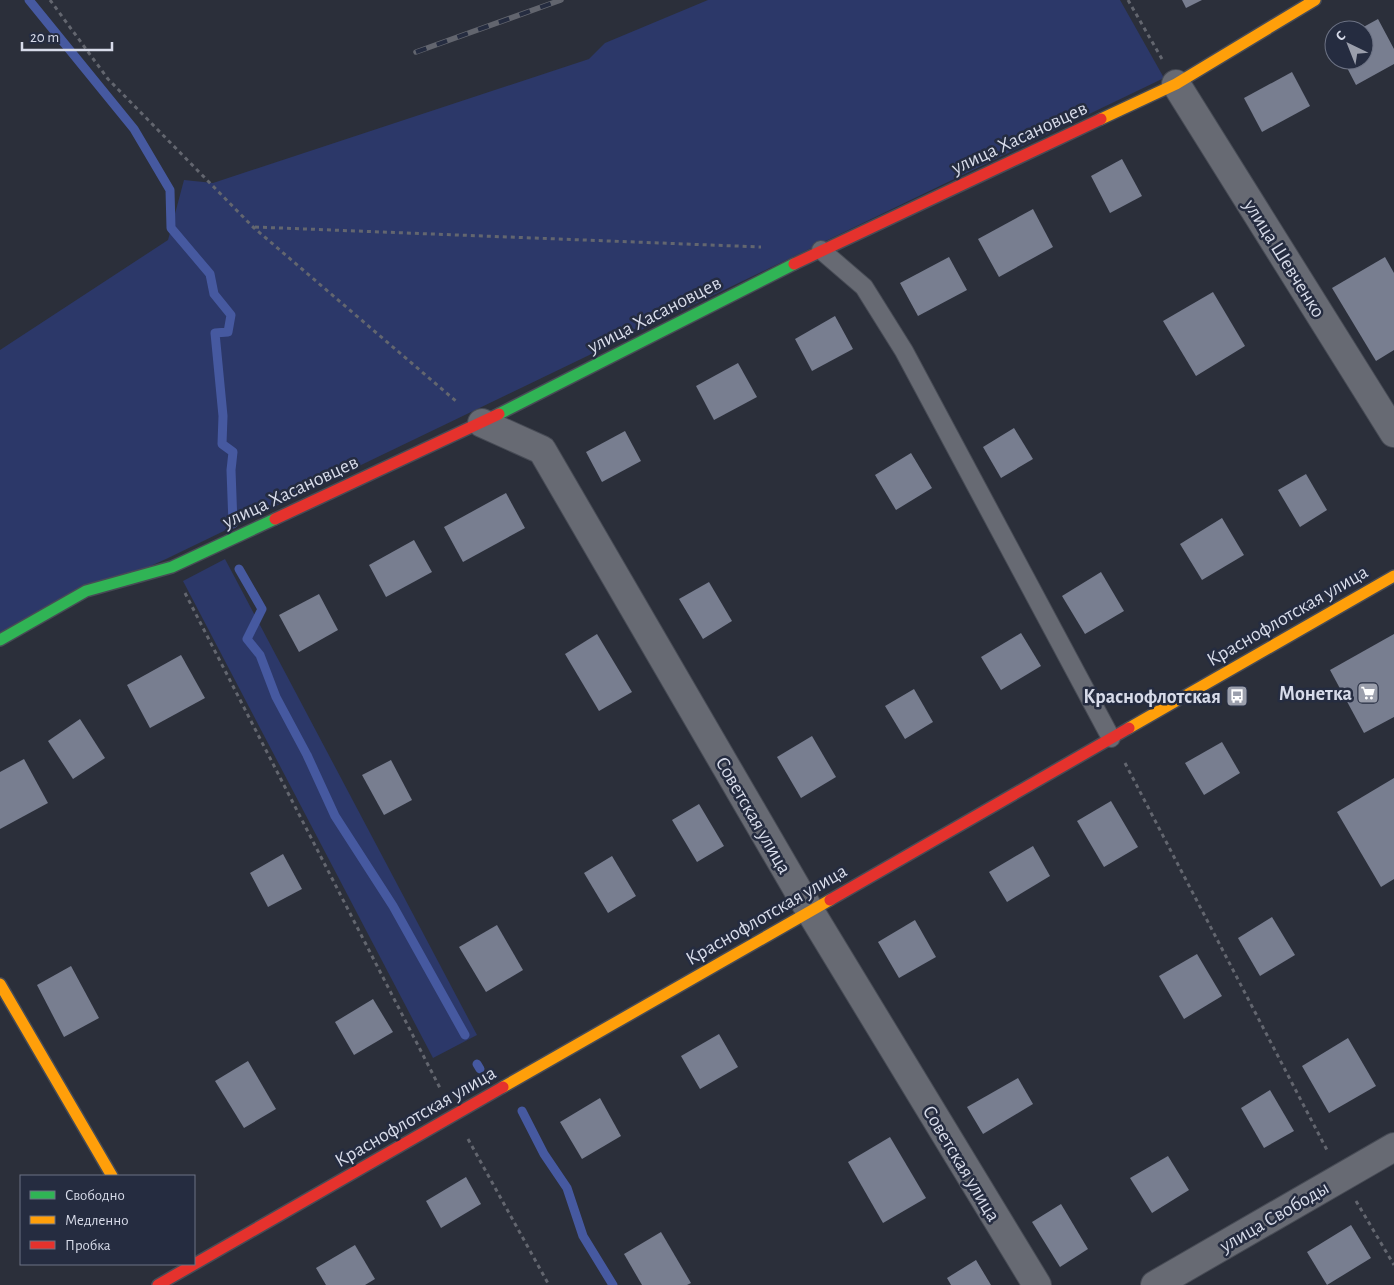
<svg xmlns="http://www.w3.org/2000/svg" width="1394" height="1285" viewBox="0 0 1394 1285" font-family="'Alegreya Sans',sans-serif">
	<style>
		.green { fill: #2c3869 }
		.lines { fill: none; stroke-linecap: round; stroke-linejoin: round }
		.stream { stroke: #4659a0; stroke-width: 9 }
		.building { fill: #787e90 }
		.lane-casing { stroke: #474b55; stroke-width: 20 }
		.street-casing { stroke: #474b55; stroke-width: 30 }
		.fast-casing { stroke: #474b55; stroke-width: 14 }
		.slow-casing { stroke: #474b55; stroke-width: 14 }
		.jam-casing { stroke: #474b55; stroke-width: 14 }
		.path { stroke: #63666f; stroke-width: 3; stroke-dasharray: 4 4; stroke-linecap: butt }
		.lane { stroke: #676a73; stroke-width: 18 }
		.street { stroke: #676a73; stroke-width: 28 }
		.fast { stroke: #30b455; stroke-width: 11 }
		.slow { stroke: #ff9f0a; stroke-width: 11 }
		.jam { stroke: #e5322d; stroke-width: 11 }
		.rail-casing { stroke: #62656e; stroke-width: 5.5 }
		.rail { stroke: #252c40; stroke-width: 4; stroke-dasharray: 11; stroke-linecap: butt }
		.labels { text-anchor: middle; stroke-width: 5; stroke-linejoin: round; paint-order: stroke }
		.street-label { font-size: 20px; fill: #d7dbe9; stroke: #252c40 }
		.poi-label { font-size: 20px; font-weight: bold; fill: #d7dbe9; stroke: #252c40; text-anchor: end }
	</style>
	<rect width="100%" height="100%" fill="#2b2f3a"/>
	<g class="green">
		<polygon points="708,0 1120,0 1164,78 166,559 0,634 0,350 168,240 184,180 213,183 589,59 605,43"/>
		<polygon points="225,559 477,1035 433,1058 183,581"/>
	</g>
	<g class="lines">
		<g class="stream">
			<polyline points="29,0 134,129 170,190 171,228 210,274 214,294 231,315 228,332 215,333 223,416 222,444 233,452 231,470 233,524"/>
			<polyline points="239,569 262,609 247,639 260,655 276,697 307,755 335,816 393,906 465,1035"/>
			<polyline points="477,1064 480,1069"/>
			<polyline points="522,1111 544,1154 567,1188 583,1236 613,1285"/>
		</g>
	</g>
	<g class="building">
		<polygon points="1182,0 1202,0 1186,8"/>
		<polygon points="1378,19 1394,49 1394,64 1356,85 1343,60 1364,60 1364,30 1358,30"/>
		<polygon points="1292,72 1310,106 1262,132 1244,98"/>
		<polygon points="1122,159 1142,196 1110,213 1091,176"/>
		<polygon points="1033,209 1053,247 999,277 978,239"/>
		<polygon points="949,257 967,290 918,316 900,283"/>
		<polygon points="1385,257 1394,273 1394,350 1376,361 1332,288"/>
		<polygon points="1213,292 1245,346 1196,376 1163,321"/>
		<polygon points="835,316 853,349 812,371 795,339"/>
		<polygon points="738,363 757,397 714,420 696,386"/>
		<polygon points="1014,428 1033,459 1001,478 983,447"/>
		<polygon points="625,431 641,461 602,482 586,452"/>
		<polygon points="911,453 932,488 896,510 875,475"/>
		<polygon points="1306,474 1327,510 1300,527 1278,490"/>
		<polygon points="506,493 525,528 463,562 444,527"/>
		<polygon points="1222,518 1244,555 1202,580 1180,544"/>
		<polygon points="414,540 432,572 386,597 369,565"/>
		<polygon points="1101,572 1124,611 1085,634 1062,596"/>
		<polygon points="709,582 732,621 703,639 679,599"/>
		<polygon points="319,594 338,630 299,652 279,615"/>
		<polygon points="1021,633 1041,666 1001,690 981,657"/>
		<polygon points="597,634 632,692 599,711 565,654"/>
		<polygon points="1394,634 1394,717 1364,733 1330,670"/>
		<polygon points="181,655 205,698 150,728 127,685"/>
		<polygon points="914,689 933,722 905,739 885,706"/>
		<polygon points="80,719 105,758 73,779 48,741"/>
		<polygon points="812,736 836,777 801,798 777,757"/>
		<polygon points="1222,742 1240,773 1204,795 1185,763"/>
		<polygon points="24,759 48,803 0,829 0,772"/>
		<polygon points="391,760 412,800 384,815 362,775"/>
		<polygon points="1394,778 1394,879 1381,887 1337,812"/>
		<polygon points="1111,801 1138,847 1104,867 1077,821"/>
		<polygon points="699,804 724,846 697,862 672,820"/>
		<polygon points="1033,846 1050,876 1007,902 989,872"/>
		<polygon points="283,854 302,889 268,907 250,873"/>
		<polygon points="612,856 636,896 608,913 584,873"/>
		<polygon points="1272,917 1295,955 1260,976 1238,938"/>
		<polygon points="915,920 936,957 899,978 878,942"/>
		<polygon points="497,925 523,970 486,992 459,947"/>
		<polygon points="1197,954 1222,996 1184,1019 1159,976"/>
		<polygon points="71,966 99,1018 64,1037 37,985"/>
		<polygon points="373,999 393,1032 354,1055 335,1022"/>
		<polygon points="719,1034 738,1067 700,1089 681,1056"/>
		<polygon points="1348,1038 1376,1086 1329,1113 1302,1066"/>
		<polygon points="248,1061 276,1109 244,1128 215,1081"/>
		<polygon points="1018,1078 1033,1104 983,1134 967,1107"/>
		<polygon points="1270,1090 1294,1131 1264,1148 1241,1108"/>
		<polygon points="600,1098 621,1136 582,1159 560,1122"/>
		<polygon points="890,1137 926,1198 883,1223 848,1162"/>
		<polygon points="1168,1156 1189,1190 1152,1213 1130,1178"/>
		<polygon points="466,1177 481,1204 441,1228 426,1201"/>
		<polygon points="1061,1204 1088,1249 1060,1267 1032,1222"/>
		<polygon points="1351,1225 1371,1258 1327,1285 1307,1252"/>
		<polygon points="661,1232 691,1283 687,1285 642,1285 624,1254"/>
		<polygon points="355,1245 375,1279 365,1285 326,1285 316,1268"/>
		<polygon points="976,1260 991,1285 951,1285 947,1278"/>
	</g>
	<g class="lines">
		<g class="lane-casing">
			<polyline id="lane" points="821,250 864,287 904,351 1111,738"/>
		</g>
		<g class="street-casing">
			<g id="street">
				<polyline points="1176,84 1394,433"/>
				<polyline points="482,423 542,450 810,911 1037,1285"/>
				<polyline points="1155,1285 1394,1147"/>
			</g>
		</g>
		<g class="fast-casing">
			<g id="fast">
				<polyline points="499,414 794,264"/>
				<polyline points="0,640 86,591 172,567 275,519"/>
			</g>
		</g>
		<g class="slow-casing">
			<g id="slow">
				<polyline points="1101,119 1176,84 1315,0"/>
				<polyline points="1129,728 1394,576"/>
				<polyline points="0,984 112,1176"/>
				<polyline points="503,1087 830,900"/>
			</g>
		</g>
		<g class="jam-casing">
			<g id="jam">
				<polyline points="794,264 1101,119"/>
				<polyline points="275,519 499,414"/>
				<polyline points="830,900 1129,728"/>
				<polyline points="158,1285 503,1087"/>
			</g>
		</g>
		<g class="path">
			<polyline points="50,0 108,79 253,227 457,402"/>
			<polyline points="1128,0 1162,59"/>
			<polyline points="255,227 761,247"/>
			<polyline points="185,593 441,1090"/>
			<polyline points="1125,763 1328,1152"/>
			<polyline points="468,1139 549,1285"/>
			<polyline points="1356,1201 1394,1265"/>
		</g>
		<use href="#lane" class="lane"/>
		<use href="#street" class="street"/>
		<use href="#fast" class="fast"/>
		<use href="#slow" class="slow"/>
		<use href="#jam" class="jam"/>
		<g class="rail-casing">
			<polyline id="rail" points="416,52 561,0"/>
		</g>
		<use href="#rail" class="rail"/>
	</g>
	<defs>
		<g id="supermarket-square" transform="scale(1.125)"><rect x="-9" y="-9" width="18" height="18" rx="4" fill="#9b9fac" stroke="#252c40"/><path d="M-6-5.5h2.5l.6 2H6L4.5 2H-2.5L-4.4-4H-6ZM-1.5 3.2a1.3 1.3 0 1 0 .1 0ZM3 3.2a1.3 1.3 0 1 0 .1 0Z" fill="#fff"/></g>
		<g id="bus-square" transform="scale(1.125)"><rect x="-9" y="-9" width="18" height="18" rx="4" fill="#9b9fac" stroke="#252c40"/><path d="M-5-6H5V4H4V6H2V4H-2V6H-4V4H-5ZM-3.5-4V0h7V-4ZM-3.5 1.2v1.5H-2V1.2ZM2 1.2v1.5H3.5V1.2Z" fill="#fff"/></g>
	</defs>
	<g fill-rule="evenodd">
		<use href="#supermarket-square" x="1368" y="693"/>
		<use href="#bus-square" x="1237" y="696"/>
	</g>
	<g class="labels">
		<g class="street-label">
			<text transform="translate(1019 137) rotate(-25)" y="7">улица Хасановцев</text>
			<text transform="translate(1285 258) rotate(58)" y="7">улица Шевченко</text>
			<text transform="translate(654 314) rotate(-27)" y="7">улица Хасановцев</text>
			<text transform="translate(290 491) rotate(-25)" y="7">улица Хасановцев</text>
			<text transform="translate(1287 615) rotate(-30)" y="7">Краснофлотская улица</text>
			<text transform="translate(754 815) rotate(60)" y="7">Советская улица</text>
			<text transform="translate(766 914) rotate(-30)" y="7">Краснофлотская улица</text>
			<text transform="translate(415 1116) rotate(-30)" y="7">Краснофлотская улица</text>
			<text transform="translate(962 1163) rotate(59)" y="7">Советская улица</text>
			<text transform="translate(1274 1216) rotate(-30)" y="7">улица Свободы</text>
		</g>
		<g class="poi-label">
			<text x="1352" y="700">Монетка</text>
			<text x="1221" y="703">Краснофлотская</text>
		</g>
	</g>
	<rect x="20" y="1175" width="175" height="90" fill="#252c40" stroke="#6c7284"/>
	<rect x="30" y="1191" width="25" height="8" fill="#30b455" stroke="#6c7284"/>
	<text x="65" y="1200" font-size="15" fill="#d7dbe9">Свободно</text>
	<rect x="30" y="1216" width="25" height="8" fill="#ff9f0a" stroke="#6c7284"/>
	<text x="65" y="1225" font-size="15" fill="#d7dbe9">Медленно</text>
	<rect x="30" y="1241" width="25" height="8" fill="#e5322d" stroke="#6c7284"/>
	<text x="65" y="1250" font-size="15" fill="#d7dbe9">Пробка</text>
	<g transform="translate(1349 45) rotate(317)"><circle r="24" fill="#252c40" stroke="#6c7284"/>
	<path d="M0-4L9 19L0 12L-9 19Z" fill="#9b9fac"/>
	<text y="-8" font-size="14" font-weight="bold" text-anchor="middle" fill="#d7dbe9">С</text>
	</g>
	<path d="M22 42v8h90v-8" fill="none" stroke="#d7dbe9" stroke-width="2.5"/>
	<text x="30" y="42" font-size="15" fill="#d7dbe9" stroke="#252c40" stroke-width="4" paint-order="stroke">20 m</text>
</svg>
